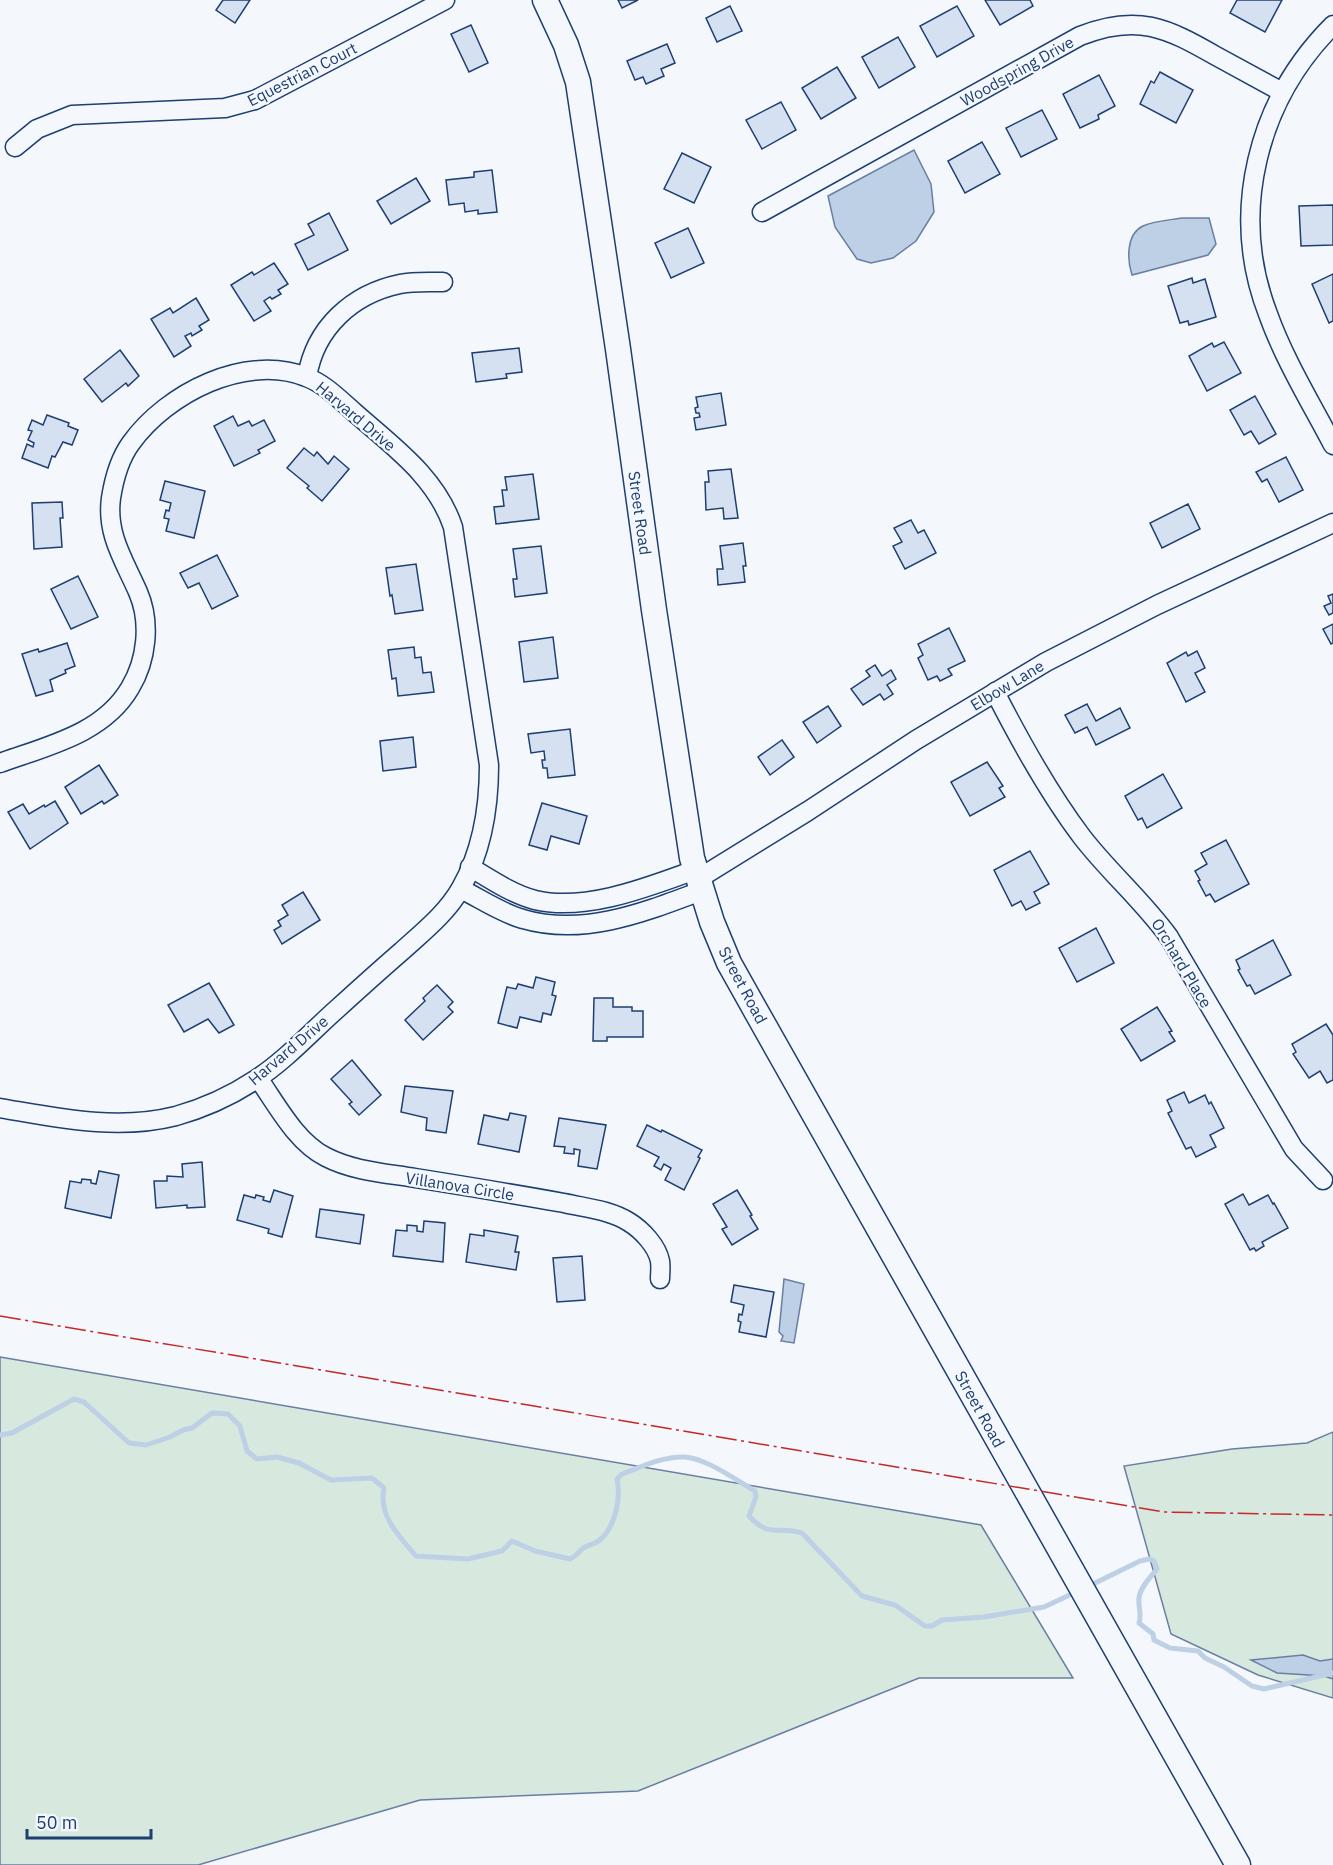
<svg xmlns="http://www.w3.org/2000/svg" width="1333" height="1865" viewBox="0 0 1333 1865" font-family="'IBM Plex Sans',sans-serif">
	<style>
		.green { fill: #d7e8df; stroke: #687fa3; stroke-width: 1.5 }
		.water { fill: #bed0e5; stroke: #687fa3; stroke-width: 1.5 }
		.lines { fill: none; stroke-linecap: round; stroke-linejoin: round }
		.stream { stroke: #bed0e5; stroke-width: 5 }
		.building { fill: #d5e0f0; stroke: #1d3f73; stroke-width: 1.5 }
		.minor-casing { stroke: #1d3f73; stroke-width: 21 }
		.major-casing { stroke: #1d3f73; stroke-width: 27 }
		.minor { stroke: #f4f7fb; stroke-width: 18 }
		.major { stroke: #f4f7fb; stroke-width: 24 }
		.power { stroke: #c62828; stroke-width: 1.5; stroke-dasharray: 21 4.5 3 4.5; stroke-linecap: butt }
		.labels { text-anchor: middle; stroke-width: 4.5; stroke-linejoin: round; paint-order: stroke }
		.street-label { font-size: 16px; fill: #1d3f73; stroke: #f4f7fb }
	</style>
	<rect width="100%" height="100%" fill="#f4f7fb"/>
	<g class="green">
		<polygon points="0,1357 981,1525 1073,1678 919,1678 638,1791 420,1800 198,1865 0,1865"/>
		<polygon points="1333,1432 1333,1698 1258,1675 1171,1634 1124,1466 1232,1449 1307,1443"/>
	</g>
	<g class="water">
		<polygon points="914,150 931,184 934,212 916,241 893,258 871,263 857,259 835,227 828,196"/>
		<path d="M1182,218h27l7,26 -8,11 -76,20c-5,-15 -6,-41 11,-49 11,-5 27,-6 39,-8z"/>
		<polygon points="784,1279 804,1284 794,1343 781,1341 783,1336 779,1332"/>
		<polygon points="1303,1655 1320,1661 1333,1659 1333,1679 1324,1676 1277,1673 1251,1660"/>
	</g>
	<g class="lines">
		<g class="stream">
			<path d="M0,1435l12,-2 62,-34 10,3 45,41 17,2 24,-8 13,-7 9,-2 20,-15 16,1 12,12 7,25 10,8 20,-2 22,6 32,17 41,-2 12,10c-6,28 15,48 32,68l52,3 34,-8 10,-10 23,10 35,8c6,-3 7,-5 11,-9 6,-6 15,-5 21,-12 14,-14 19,-41 15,-59l5,-5c19,-7 42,-18 62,-17 22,1 52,23 71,34l1,6 -7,19c21,23 29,9 53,17l60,63 33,9 30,21h7l10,-6 42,-3 60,-10 34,-16"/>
			<path d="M1089,1586l51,-25 9,-2 5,2 3,8c-6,8 -17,18 -18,29 -1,9 3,16 0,25l14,11 1,6 16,8 28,3 7,7 19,9 28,19 12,3 69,-16"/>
		</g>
	</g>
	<g class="building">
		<polygon points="223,0 250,0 235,23 216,10"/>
		<polygon points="618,0 638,0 622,8"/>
		<polygon points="985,0 1030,0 1033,6 1000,25"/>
		<polygon points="1237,0 1282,0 1265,32 1230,13"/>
		<polygon points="730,6 742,31 717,42 706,18"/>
		<polygon points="957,6 974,36 937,57 920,26"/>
		<polygon points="471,25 488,63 469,72 451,34"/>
		<polygon points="898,37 915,67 879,88 862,57"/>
		<polygon points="667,44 675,63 661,69 664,76 646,84 643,77 635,80 627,61"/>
		<polygon points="837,67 856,98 821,119 802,88"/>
		<polygon points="1160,72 1193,90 1176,123 1140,104 1151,81 1154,83"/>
		<polygon points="1099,75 1115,106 1098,115 1099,119 1080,128 1063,94"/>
		<polygon points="781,102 796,130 762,149 746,120"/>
		<polygon points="1042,110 1057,139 1021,157 1006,128"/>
		<polygon points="982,142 1000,174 965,193 948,161"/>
		<polygon points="682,153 711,167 694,203 664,189"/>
		<polygon points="492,170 497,212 478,214 478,210 465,212 464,203 449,205 446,180 474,177 474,172"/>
		<polygon points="416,178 430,201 391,224 377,201"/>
		<polygon points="1333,205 1333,245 1301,246 1299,206"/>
		<polygon points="329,213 348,250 308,270 295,244 314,235 308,224"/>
		<polygon points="688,228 704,263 671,278 655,243"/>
		<polygon points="274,263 288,284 278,290 281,294 272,299 270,297 264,301 271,311 254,321 231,285 252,272 254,275"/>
		<polygon points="1333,274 1333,321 1329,323 1312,284"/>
		<polygon points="1192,278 1193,283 1205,279 1216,317 1189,325 1188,321 1180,323 1168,286"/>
		<polygon points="196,298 209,320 199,326 202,330 192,336 191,333 185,336 191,346 174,357 151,319 170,308 173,313"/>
		<polygon points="1224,342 1241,373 1207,391 1189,356 1212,343 1214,347"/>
		<polygon points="519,348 522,372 506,374 507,378 476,382 472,353"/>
		<polygon points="120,350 139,376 128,386 126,383 102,402 84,379"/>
		<polygon points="721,393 726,425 696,430 694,418 700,417 699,413 696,413 695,408 698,407 696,397"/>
		<polygon points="1255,396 1276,434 1259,444 1251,431 1244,435 1230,410"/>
		<polygon points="47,415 69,423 68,426 78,430 72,445 63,442 55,457 52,456 48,468 22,458 27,444 33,447 34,443 28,440 32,431 28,430 32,420 43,425"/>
		<polygon points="233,416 238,426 249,421 252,426 264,420 275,441 258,450 260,453 234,466 214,426"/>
		<polygon points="304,448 314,456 317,452 328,464 334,456 349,469 322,501 307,488 309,486 287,468"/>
		<polygon points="1286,457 1303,490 1279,502 1267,479 1262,482 1256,472"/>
		<polygon points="731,469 738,518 724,519 723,508 706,510 705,482 709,482 708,471"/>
		<polygon points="533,474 539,519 496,524 494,507 504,506 502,490 507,490 505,477"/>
		<polygon points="165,481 205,491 194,538 166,531 169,519 164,518 166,510 169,511 171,503 160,500"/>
		<polygon points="62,502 63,518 60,518 62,547 34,549 32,503"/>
		<polygon points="1188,504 1200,529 1162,548 1150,523"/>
		<polygon points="911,520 918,533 924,530 936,553 905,569 893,546 902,542 894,528"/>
		<polygon points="743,543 746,566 743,566 745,582 718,585 717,569 723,569 720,546"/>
		<polygon points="541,546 547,593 515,597 513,579 517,579 513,549"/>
		<polygon points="217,555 238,596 212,609 199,583 188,588 180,573"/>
		<polygon points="416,564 423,610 395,614 392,595 390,596 386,568"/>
		<polygon points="78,576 98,617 71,629 51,589"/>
		<polygon points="1333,594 1333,613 1329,615 1324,606 1331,603 1328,596"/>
		<polygon points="1333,624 1333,643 1331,644 1323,629"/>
		<polygon points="949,628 965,661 948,669 952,675 940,681 937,676 928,680 918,658 923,655 918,644"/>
		<polygon points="553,637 558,678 524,682 519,642"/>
		<polygon points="67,643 75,666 65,670 66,673 50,680 53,691 36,696 22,654 38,649 39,652"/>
		<polygon points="414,647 415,658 421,657 423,673 431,672 434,692 398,696 396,678 392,679 388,650"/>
		<polygon points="1197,651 1205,668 1195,673 1205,692 1186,702 1167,663 1186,652 1188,656"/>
		<polygon points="875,665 882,676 891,670 896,679 887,685 893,694 884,700 880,694 863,705 851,689 870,676 866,671"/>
		<polygon points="1087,704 1096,721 1120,708 1130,728 1096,745 1087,727 1075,733 1065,715"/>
		<polygon points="828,706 841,726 817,743 803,722"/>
		<polygon points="570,729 575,775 548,778 547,768 543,768 542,760 545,760 544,751 531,753 528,734"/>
		<polygon points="413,737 416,767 383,771 380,741"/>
		<polygon points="782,740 794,757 770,775 758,757"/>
		<polygon points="987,762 1003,786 999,788 1005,797 970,816 951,782"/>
		<polygon points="99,765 118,795 104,804 102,801 81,814 65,787"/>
		<polygon points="1163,774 1182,808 1147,828 1142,818 1138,820 1125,796"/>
		<polygon points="55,801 68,823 30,849 8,812 23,804 29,814 44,805 45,807"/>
		<polygon points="542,803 587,816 579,844 551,836 547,850 529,845"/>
		<polygon points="1226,840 1249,884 1215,902 1210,894 1206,896 1198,881 1200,880 1195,871 1207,864 1201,853"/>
		<polygon points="1030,851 1049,884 1034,892 1040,903 1026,910 1021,901 1012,906 994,870"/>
		<polygon points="303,892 320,920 282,944 274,930 281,926 278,921 288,915 282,905"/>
		<polygon points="1096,928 1114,963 1077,982 1059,948"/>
		<polygon points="1273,940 1291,975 1255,994 1250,985 1247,986 1238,970 1240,969 1236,960"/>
		<polygon points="536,977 555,982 552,995 556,996 551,1015 543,1013 541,1022 520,1017 517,1028 498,1023 507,987 516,989 518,984 533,988"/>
		<polygon points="209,983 234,1025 219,1033 208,1019 184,1032 168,1005"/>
		<polygon points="437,985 453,1002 448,1007 453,1012 423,1040 405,1020 425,1001 423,998"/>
		<polygon points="594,998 613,998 613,1007 632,1007 632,1011 643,1011 643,1037 607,1037 607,1041 593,1041"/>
		<polygon points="1157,1007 1172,1031 1169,1032 1175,1041 1141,1061 1121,1029"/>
		<polygon points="1326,1024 1333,1035 1333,1080 1327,1083 1320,1071 1309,1078 1293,1054 1296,1052 1292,1044"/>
		<polygon points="352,1060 381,1095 359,1115 349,1104 352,1102 331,1079"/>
		<polygon points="405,1086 453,1091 446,1133 426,1130 427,1118 401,1112"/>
		<polygon points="1184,1092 1189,1103 1205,1095 1209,1104 1211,1102 1224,1128 1210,1135 1216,1147 1196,1157 1191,1147 1186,1149 1168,1113 1172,1111 1167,1100"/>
		<polygon points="510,1113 526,1116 519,1152 478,1144 484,1115 508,1120"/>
		<polygon points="559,1118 606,1125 597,1169 578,1166 580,1150 574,1149 574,1154 564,1153 565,1147 554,1146"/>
		<polygon points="647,1125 661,1132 662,1130 702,1150 698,1157 700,1158 684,1190 665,1180 671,1168 664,1164 661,1170 654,1166 659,1157 637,1146"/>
		<polygon points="202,1162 205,1207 187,1208 187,1205 156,1208 154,1181 167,1181 167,1176 183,1177 182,1164"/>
		<polygon points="99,1171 119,1175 111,1218 65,1208 70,1181 81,1183 82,1179 91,1180 91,1183 96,1184"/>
		<polygon points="274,1190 293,1196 282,1237 268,1233 269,1229 237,1220 244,1195 255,1198 256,1195 264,1197 263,1200 270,1202"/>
		<polygon points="737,1190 752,1215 750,1216 758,1229 732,1245 722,1229 727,1227 713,1204"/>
		<polygon points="1243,1194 1249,1205 1268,1195 1273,1204 1274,1203 1288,1228 1262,1242 1264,1246 1256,1251 1254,1248 1250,1250 1225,1204"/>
		<polygon points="320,1209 364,1215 360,1244 316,1237"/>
		<polygon points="424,1221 445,1223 443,1262 393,1256 396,1230 407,1231 407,1225 417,1226 417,1231 423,1232"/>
		<polygon points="484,1230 518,1236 515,1252 519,1252 516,1270 466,1262 470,1234 484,1236"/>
		<polygon points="582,1256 585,1300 557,1302 553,1258"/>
		<polygon points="734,1285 774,1292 766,1337 739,1332 741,1322 738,1321 739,1314 742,1315 744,1305 731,1302"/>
	</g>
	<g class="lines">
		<g class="minor-casing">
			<g id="minor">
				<path d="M1333,25c-76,76 -104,188 -65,289 16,45 43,89 65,131"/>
				<polyline points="15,147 37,129 72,115 225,108 255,100 445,0"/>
				<path d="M762,212l318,-176c57,-23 87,-8 136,20 22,12 44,24 66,36"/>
				<path d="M307,377c8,-49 45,-83 93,-93 14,-3 28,-2 43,-2"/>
				<path d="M995,692c26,51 53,100 87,145 27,35 61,64 87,100l125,212 29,31"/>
				<path d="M0,763c47,-17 103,-29 130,-75 17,-28 21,-66 8,-96 -14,-32 -32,-58 -27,-94 3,-19 9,-40 20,-55 36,-50 115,-90 175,-66 19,7 33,22 48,35 38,34 82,64 99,115l36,238c0,42 -7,86 -28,123 -14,25 -38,44 -59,63 -22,19 -43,38 -65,58 -26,23 -52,52 -82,71 -24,16 -51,28 -79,36 -59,15 -117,2 -176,-8"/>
				<path d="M470,867c20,12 42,27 65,33 51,12 113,-13 160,-30"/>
				<polyline points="698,879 808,811 916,740 1046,662 1157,605 1333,523"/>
				<path d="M461,889c20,10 40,24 62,30 60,18 122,-7 178,-28"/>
				<path d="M258,1078c19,27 38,64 68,79 27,14 59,16 89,21 50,8 99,16 149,25 22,5 46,7 65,19 13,8 28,24 31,39 1,6 0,13 0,18"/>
			</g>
		</g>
		<g class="major-casing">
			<polyline id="major" points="545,0 566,45 578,82 618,349 654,610 692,858 712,922 729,963 752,1004 1238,1865"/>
		</g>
		<use href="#minor" class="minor"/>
		<use href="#major" class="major"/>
		<polyline class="power" points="0,1316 1164,1512 1333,1515"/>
	</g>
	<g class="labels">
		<g class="street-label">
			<text transform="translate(1017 71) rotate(-29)" y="6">Woodspring Drive</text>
			<text transform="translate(302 74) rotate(-27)" y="6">Equestrian Court</text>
			<text transform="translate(356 416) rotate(40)" y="6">Harvard Drive</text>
			<text transform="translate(640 513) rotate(82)" y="6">Street Road</text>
			<text transform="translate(1007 685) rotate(-31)" y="6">Elbow Lane</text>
			<text transform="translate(1182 963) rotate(59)" y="6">Orchard Place</text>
			<text transform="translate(743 985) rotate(62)" y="6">Street Road</text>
			<text transform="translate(288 1050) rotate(-40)" y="6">Harvard Drive</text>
			<text transform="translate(460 1186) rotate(9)" y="6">Villanova Circle</text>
			<text transform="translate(980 1409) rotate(61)" y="6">Street Road</text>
		</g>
	</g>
	<path d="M27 1829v9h124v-9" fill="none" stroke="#1d3f73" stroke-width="3"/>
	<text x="36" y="1829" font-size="18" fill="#1d3f73" stroke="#f4f7fb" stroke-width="4.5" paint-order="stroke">50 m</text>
</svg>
